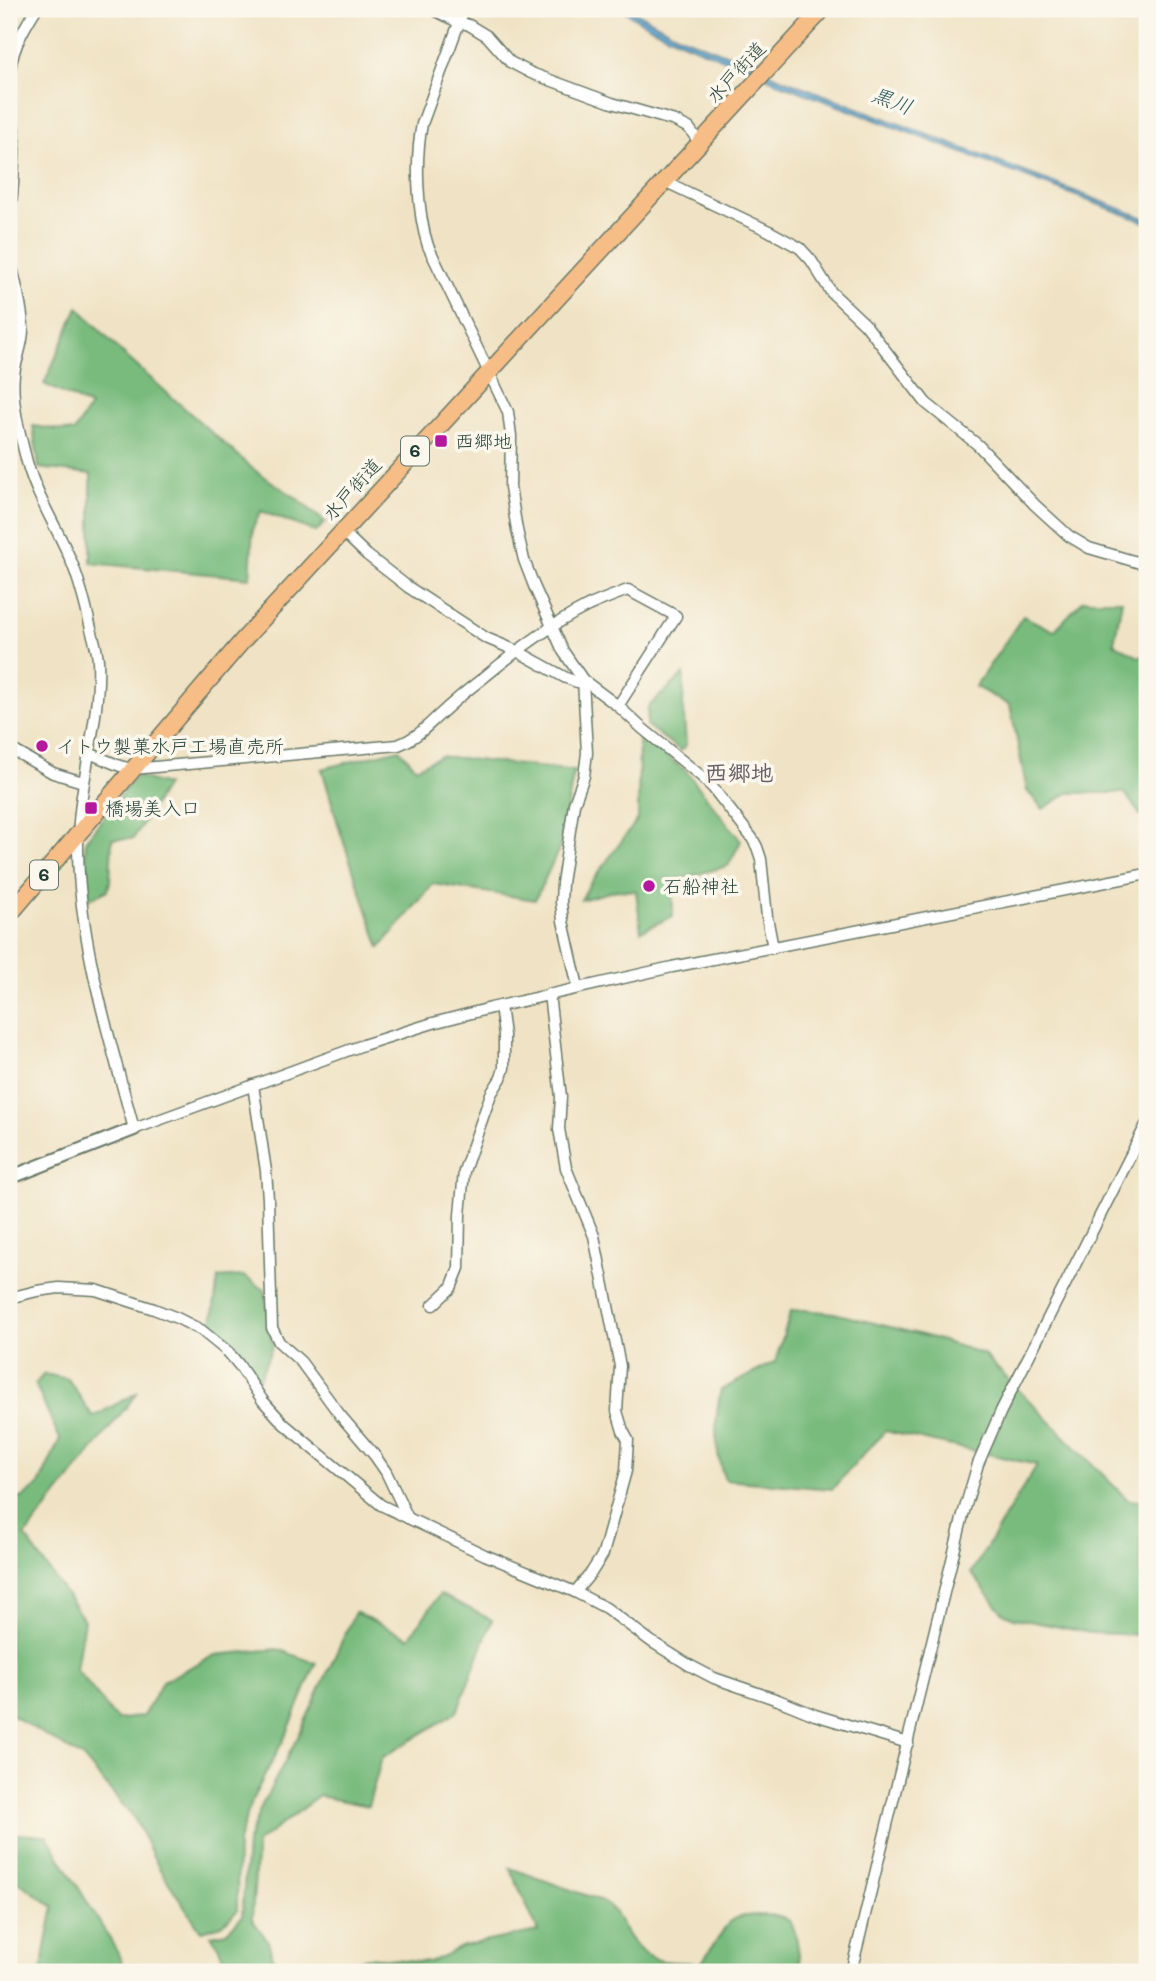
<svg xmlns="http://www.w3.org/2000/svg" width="1156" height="1981" viewBox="0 0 1156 1981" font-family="Mali,'Klee One',sans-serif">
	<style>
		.forest { fill: #78bb7d; stroke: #4c7c58; stroke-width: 2 }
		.water { fill: #58a1cf; stroke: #3c6f82; stroke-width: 2 }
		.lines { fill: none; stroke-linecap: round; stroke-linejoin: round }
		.minor-casing { stroke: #687767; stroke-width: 13 }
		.tertiary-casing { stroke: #687767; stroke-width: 16 }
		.trunk-casing { stroke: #687767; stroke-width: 19 }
		.minor { stroke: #fff; stroke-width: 10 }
		.tertiary { stroke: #fff; stroke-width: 12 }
		.trunk { stroke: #f6be86; stroke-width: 16 }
		.poi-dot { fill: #b5179e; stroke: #fbf7ec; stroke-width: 2.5 }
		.labels { text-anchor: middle; stroke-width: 7; stroke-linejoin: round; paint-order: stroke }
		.shield { fill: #fbf7ec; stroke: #61756b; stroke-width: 2 }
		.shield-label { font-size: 18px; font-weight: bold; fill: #1f3d34 }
		.street-label { font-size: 19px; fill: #1f3d34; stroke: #fbf7ec }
		.poi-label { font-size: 19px; fill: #1f3d34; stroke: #fbf7ec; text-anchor: start }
		.water-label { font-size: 21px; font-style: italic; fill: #305b62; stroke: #fbf7ec }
		.quarter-label { font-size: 23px; font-weight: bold; fill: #676067; stroke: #fbf7ec }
	</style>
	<rect width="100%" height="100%" fill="#fbf7ec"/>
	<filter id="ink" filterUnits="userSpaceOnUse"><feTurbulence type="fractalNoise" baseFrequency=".0143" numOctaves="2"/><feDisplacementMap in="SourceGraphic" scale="14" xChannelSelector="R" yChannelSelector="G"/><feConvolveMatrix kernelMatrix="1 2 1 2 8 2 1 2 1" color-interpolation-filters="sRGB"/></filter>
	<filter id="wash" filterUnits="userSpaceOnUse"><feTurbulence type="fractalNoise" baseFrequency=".00686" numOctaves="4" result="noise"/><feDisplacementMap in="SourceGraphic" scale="28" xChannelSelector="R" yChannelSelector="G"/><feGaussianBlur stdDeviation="1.57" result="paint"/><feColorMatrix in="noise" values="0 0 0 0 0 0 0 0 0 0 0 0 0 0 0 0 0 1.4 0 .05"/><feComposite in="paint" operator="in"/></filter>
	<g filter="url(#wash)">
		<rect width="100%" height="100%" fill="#f0e3c5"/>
		<g class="forest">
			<polygon points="78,307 121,352 254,470 295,497 325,522 316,532 261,511 253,527 250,578 91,563 91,474 39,468 33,426 74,432 90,406 44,384"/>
			<polygon points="1083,600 1122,600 1114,643 1139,657 1147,655 1147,816 1140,815 1125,793 1068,793 1043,809 1027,791 1010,705 975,687 1023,616 1054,631"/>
			<polygon points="684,674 683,704 686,745 681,751 647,726 648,707"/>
			<polygon points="639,736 686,771 741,841 728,866 672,881 673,916 641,931 636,891 617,890 581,900 589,885 638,819"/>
			<polygon points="399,749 416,768 440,756 574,771 560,847 535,900 433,884 380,948 341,834 322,769"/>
			<polygon points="136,776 166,785 133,839 112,839 110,881 108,890 88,900 85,841"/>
			<polygon points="244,1276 265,1290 273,1345 259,1379 243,1351 212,1322 218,1278"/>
			<path d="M803,1310l31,3 96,24 53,17 145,146 19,1v39l-7,-1 4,96 -54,-2 -76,-15 -11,-5 -32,-40 66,-108 -152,-34 -53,58 -107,-9c-11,-29 -11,-60 -4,-90l54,-28 16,-51z"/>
			<polygon points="44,1374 68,1379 93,1417 138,1392 25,1536 84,1620 76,1669 117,1720 143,1716 163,1681 215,1655 277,1649 316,1663 288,1731 252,1800 238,1842 237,1911 222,1925 201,1931 159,1868 134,1818 83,1758 10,1714 9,1702 9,1497 22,1498 39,1485 60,1439 35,1384"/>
			<polygon points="440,1594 492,1620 457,1712 382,1758 368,1806 319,1796 257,1843 252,1919 268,1941 277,1972 228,1972 218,1945 211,1935 226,1932 242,1917 247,1843 262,1805 299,1735 355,1612 409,1638"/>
			<polygon points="9,1825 16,1834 47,1836 117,1951 125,1972 41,1972 54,1907 20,1883 9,1878"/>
			<path d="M510,1868l89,32c16,8 17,14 25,29 20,35 37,33 75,34l3,-1 27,-40c8,-6 21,-7 32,-7 8,0 20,0 27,5 10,7 11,40 13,52h-477l43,-15 64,5 32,-16 75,-15z"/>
		</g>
		<path class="water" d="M622,9h8l47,26 77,30 26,13 367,141v4l-369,-140c-51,-27 -110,-40 -156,-74z"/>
	</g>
	<g filter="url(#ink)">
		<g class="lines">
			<g class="minor-casing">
				<g id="minor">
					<polyline points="432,9 458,22 469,25 487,36 510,62 531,73 612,103 675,121 689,128 699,142"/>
					<path d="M464,9l-42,115c-7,35 -5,88 6,122l80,166 3,24 -1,51 7,43 7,30 10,26 29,65 20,29 35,26 25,23 58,47 12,12 39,50 5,9 4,12 6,58 6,31"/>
					<path d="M9,80c1,-27 13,-49 27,-71"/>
					<polyline points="9,100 15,136 13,184 9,226"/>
					<polyline points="664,181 769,231 800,248 811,260 831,292 865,324 926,403 978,445 1035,505 1069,536 1089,548 1147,565"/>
					<path d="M9,255c5,23 13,48 14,72 1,15 -7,32 -9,47 -3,28 6,61 13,88 10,36 31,67 45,101 9,22 14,44 19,66 3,10 6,21 7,31 3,64 -21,126 -20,189 1,94 32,190 56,280l229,-84 70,-22 58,-15 181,-41 475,-93"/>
					<polyline points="342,531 367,555 408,587 486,638 517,651 566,678 577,682 583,680 587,753 584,776 574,804 562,883 561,902 563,921 578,987"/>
					<polyline points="9,748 53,773 83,782"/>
					<path d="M89,753l31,13 13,3 265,-24c17,-6 26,-16 39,-28 14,-13 29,-26 45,-38 33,-27 68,-54 106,-73 13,-6 27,-11 40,-16l48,26 -58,90"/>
					<polyline points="549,994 561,1097 559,1129 566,1168 594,1236 620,1366 617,1411 623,1431 628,1440 626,1471 603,1554 591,1573 575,1592"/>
					<polyline points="253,1085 266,1171 268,1199 272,1328 279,1342 301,1362 340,1415 375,1456 386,1472 408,1518"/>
					<polyline points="9,1298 37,1291 59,1288 96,1290 154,1309 177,1318 201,1330 228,1352 239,1365 263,1401 284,1424 381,1505 485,1555 575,1592 606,1608 652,1642 689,1665 714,1678 778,1700 815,1715 908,1743"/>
					<polyline points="433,1305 451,1288 459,1268 460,1215 464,1171 491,1094 501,1078 504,1068 504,1035 500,1006"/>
					<polyline points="851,1972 963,1515 978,1464 1001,1411 1147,1123"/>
				</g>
			</g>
			<g class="tertiary-casing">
				<polyline id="tertiary" points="9,1178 134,1129"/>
			</g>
			<g class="trunk-casing">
				<polyline id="trunk" points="9,915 244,639 823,9"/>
			</g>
			<use href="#minor" class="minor"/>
			<use href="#tertiary" class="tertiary"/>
			<use href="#trunk" class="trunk"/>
		</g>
	</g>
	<g class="poi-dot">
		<rect x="434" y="434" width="14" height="14" rx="3.5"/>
		<circle cx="42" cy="746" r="7"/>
		<rect x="84" y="801" width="14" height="14" rx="3.5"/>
		<circle cx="649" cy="886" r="7"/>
	</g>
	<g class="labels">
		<g class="shield">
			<rect x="401" y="436.5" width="28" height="29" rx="5"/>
			<rect x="30" y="860.5" width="28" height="29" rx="5"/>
		</g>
		<g class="shield-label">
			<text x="415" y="457">6</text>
			<text x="44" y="881">6</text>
		</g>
		<g class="street-label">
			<text transform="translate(736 72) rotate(-47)" y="7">水戸街道</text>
			<text transform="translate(352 489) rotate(-48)" y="7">水戸街道</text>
		</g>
		<g class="poi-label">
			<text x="455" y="448">西郷地</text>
			<text x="56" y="753">イトウ製菓水戸工場直売所</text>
			<text x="105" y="815">橋場美入口</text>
			<text x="663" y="893">石船神社</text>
		</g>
		<g class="water-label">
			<text transform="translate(892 101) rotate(21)" y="7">黒川</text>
		</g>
		<g class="quarter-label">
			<text x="739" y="781">西郷地</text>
		</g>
	</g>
	<rect width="1156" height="1981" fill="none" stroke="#fbf7ec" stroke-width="35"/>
</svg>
